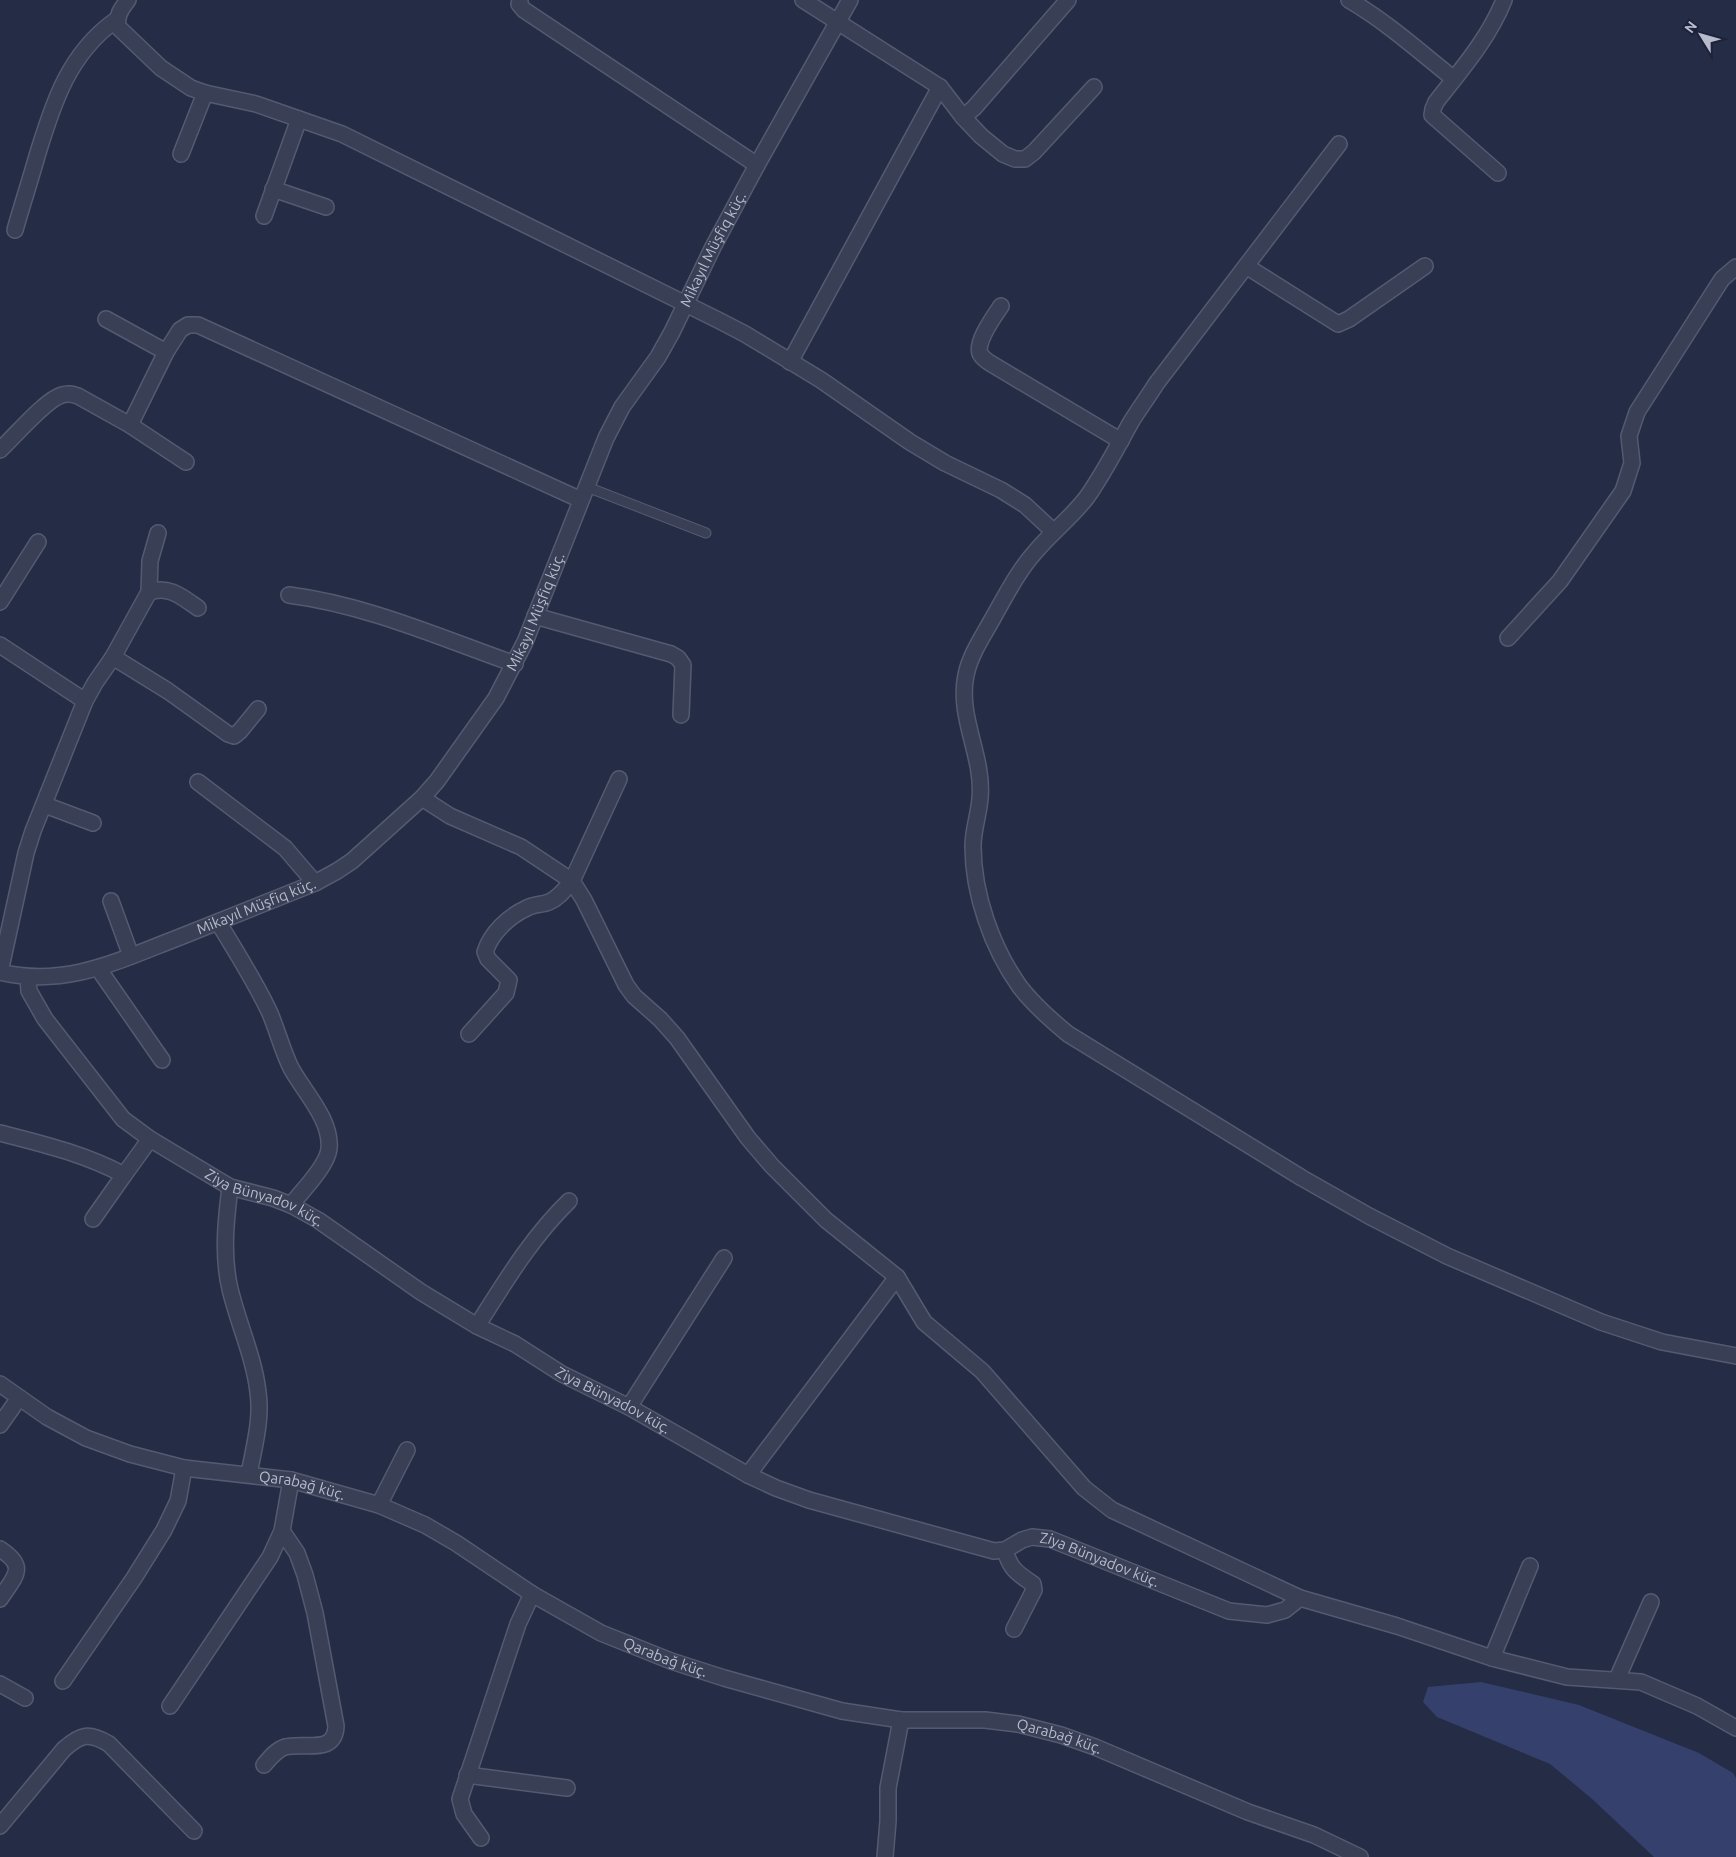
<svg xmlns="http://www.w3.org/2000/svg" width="1736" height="1857" viewBox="0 0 1736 1857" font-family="Ubuntu,sans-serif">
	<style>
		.water { fill: #35406c }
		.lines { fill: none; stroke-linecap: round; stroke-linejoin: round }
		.service-casing { stroke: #555a70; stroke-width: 11 }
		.minor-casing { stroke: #555a70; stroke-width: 18 }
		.service { stroke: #393f55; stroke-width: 9 }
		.minor { stroke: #393f55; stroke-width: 15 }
		.labels { text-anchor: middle; stroke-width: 4; stroke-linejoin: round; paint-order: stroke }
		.street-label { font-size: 15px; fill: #b7bbce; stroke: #1e233b }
	</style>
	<rect width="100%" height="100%" fill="#252c46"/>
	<polygon class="water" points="1481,1682 1579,1705 1699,1753 1733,1773 1736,1778 1736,1857 1654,1857 1591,1798 1550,1764 1437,1717 1423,1702 1428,1687"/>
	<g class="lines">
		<g class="service-casing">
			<polyline id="service" points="587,487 706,533"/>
		</g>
		<g class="minor-casing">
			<g id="minor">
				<path d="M128,0c-7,9 -12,16 -10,27l43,41 30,20 14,5 51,11 86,30 376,186 27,14 76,46 89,62 35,21 56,27 24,15 29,27"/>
				<polyline points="520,0 519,4 524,10 757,165"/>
				<polyline points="803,0 940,87 963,117 981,136 1003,154 1015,159 1025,159 1034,152 1094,87"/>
				<path d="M1349,0c38,22 71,52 105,79"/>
				<polyline points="963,117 974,108 1068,0"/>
				<path d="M1339,144l-183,240c-8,13 -17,25 -25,38 -14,25 -27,51 -44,75 -15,20 -35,35 -51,54 -18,20 -30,44 -43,67 -10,18 -23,37 -27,57 -9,42 18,81 14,123 -1,16 -7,32 -7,48 0,48 19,102 47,141 14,18 31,33 48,47l234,144 67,38 78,40 154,66 61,20 74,14"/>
				<polyline points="181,154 205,93"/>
				<path d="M1498,173l-66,-58 1,-6 3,-7c25,-32 53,-64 68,-102"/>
				<polyline points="273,189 326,207"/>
				<polyline points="264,216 299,119"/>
				<path d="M15,230c7,-25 15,-49 22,-74 16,-53 32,-103 79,-136"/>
				<polyline points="1246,266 1338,324 1349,319 1425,266"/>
				<path d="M1001,306c-6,9 -28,39 -20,49 2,3 6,6 9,8l131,78"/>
				<polyline points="106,319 166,352"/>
				<polyline points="790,362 940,87"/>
				<polyline points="130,425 186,462"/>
				<path d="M0,450c14,-13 46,-51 62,-55 6,-2 10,-1 16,1l52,29 36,-73 14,-22 8,-5h10l383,175"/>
				<path d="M149,592c20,-7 33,5 49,16"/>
				<path d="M289,595c78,10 152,43 226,69"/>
				<polyline points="0,602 38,542"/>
				<polyline points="535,616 671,654 678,658 683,665 681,715"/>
				<polyline points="1508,638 1560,581 1623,491 1632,463 1629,436 1637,412 1722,279 1736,267"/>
				<polyline points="0,645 85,701"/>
				<polyline points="113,657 168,691 228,734 234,736 240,731 258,709"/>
				<polyline points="198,782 285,848 315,883"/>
				<polyline points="422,798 450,816 521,847 572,881 584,900 626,985 634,996 660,1019 677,1038 748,1138 772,1166 826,1220 897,1277 924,1322 982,1371 1084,1488 1112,1510 1300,1598 1397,1626 1492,1658 1567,1677 1641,1682 1697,1706 1736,1728"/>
				<polyline points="45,805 93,823"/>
				<polyline points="111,901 131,956"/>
				<path d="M218,922c18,29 36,58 51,89 8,18 13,39 22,57 13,24 41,52 38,81 -2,17 -27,42 -38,56"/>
				<polyline points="98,968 162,1060"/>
				<path id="s1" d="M0,972c66,16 120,-12 180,-35 45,-18 90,-36 135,-54l22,-12 15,-10 70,-63 15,-17 59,-83 29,-56 81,-204 16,-31 36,-50 14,-25 41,-85 44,-82 93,-165"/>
				<polyline points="0,972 26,853 33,831 85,701 95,683 113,657 149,592 150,561 158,533"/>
				<path id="s2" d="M28,978l1,13 16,28 78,100 27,20 80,48 43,11 18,7 27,15 103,72 56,34 38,18 47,30 67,33 119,68 28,13 33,12 185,51 11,-1 17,-10 10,-3 18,2 179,72 38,4 18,-5 15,-12"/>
				<path d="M469,1034l37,-41 3,-13 -21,-21 -3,-7c6,-19 24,-36 42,-44 7,-4 15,-3 22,-6 10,-4 16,-13 23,-21l47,-102"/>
				<path d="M0,1133c43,11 85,21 124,42l26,-36"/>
				<path d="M230,1187c-4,33 -8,68 0,102 8,34 24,68 28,103 4,27 -4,55 -9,82"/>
				<polyline points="93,1219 124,1175"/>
				<path d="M477,1326c28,-44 54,-88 92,-125"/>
				<path id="s3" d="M0,1384l47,33 39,21 44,16 54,14 107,12 88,25 46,20 31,18 76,51 69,39 70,28 53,17 118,33 59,9h84l33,4 43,11 34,12 153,65 66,23 46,22"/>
				<polyline points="629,1407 724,1258"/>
				<polyline points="0,1425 19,1398"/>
				<polyline points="748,1475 897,1277"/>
				<polyline points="379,1505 407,1450"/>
				<path d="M0,1549c28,18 15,27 0,50"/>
				<path d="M1005,1550c5,19 12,23 28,34l1,6 -20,39"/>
				<polyline points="1492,1658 1530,1566"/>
				<polyline points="1617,1679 1651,1602"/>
				<polyline points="63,1681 134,1578 164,1530 178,1501 184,1468"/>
				<polyline points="0,1684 25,1698"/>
				<polyline points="170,1706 270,1557 282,1531 291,1480"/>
				<path d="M264,1765c6,-7 12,-15 21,-18 20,-5 50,8 51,-21l-21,-113 -10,-38 -8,-22 -15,-22"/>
				<polyline points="467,1775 567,1788"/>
				<path d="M0,1826l64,-77c17,-15 25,-17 45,-5l85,87"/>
				<polyline points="481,1838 464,1814 460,1799 518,1624 532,1594"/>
				<polyline points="885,1857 888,1821 888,1788 901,1720"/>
			</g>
		</g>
		<use href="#service" class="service"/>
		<use href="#minor" class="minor"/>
	</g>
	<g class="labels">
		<g class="street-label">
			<text dy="5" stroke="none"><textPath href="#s1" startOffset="1094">Mikayıl Müşfiq küç.</textPath></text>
			<text dy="5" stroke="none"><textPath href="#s1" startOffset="689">Mikayıl Müşfiq küç.</textPath></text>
			<text dy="5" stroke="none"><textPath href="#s1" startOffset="269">Mikayıl Müşfiq küç.</textPath></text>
			<text dy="5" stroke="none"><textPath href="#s2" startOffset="335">Ziya Bünyadov küç.</textPath></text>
			<text dy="5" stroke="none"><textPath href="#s2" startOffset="740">Ziya Bünyadov küç.</textPath></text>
			<text dy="5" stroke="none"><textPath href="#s3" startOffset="324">Qarabağ küç.</textPath></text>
			<text dy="5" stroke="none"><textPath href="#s2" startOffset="1265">Ziya Bünyadov küç.</textPath></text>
			<text dy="5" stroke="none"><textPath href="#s3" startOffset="729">Qarabağ küç.</textPath></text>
			<text dy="5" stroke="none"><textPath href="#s3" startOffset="1134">Qarabağ küç.</textPath></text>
		</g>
	</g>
	<g transform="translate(1701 35) rotate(307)" stroke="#1e233b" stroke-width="4" paint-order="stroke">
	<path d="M0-4L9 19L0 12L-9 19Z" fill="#b7bbce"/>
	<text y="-8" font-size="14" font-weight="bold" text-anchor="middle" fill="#b7bbce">N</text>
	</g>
</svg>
